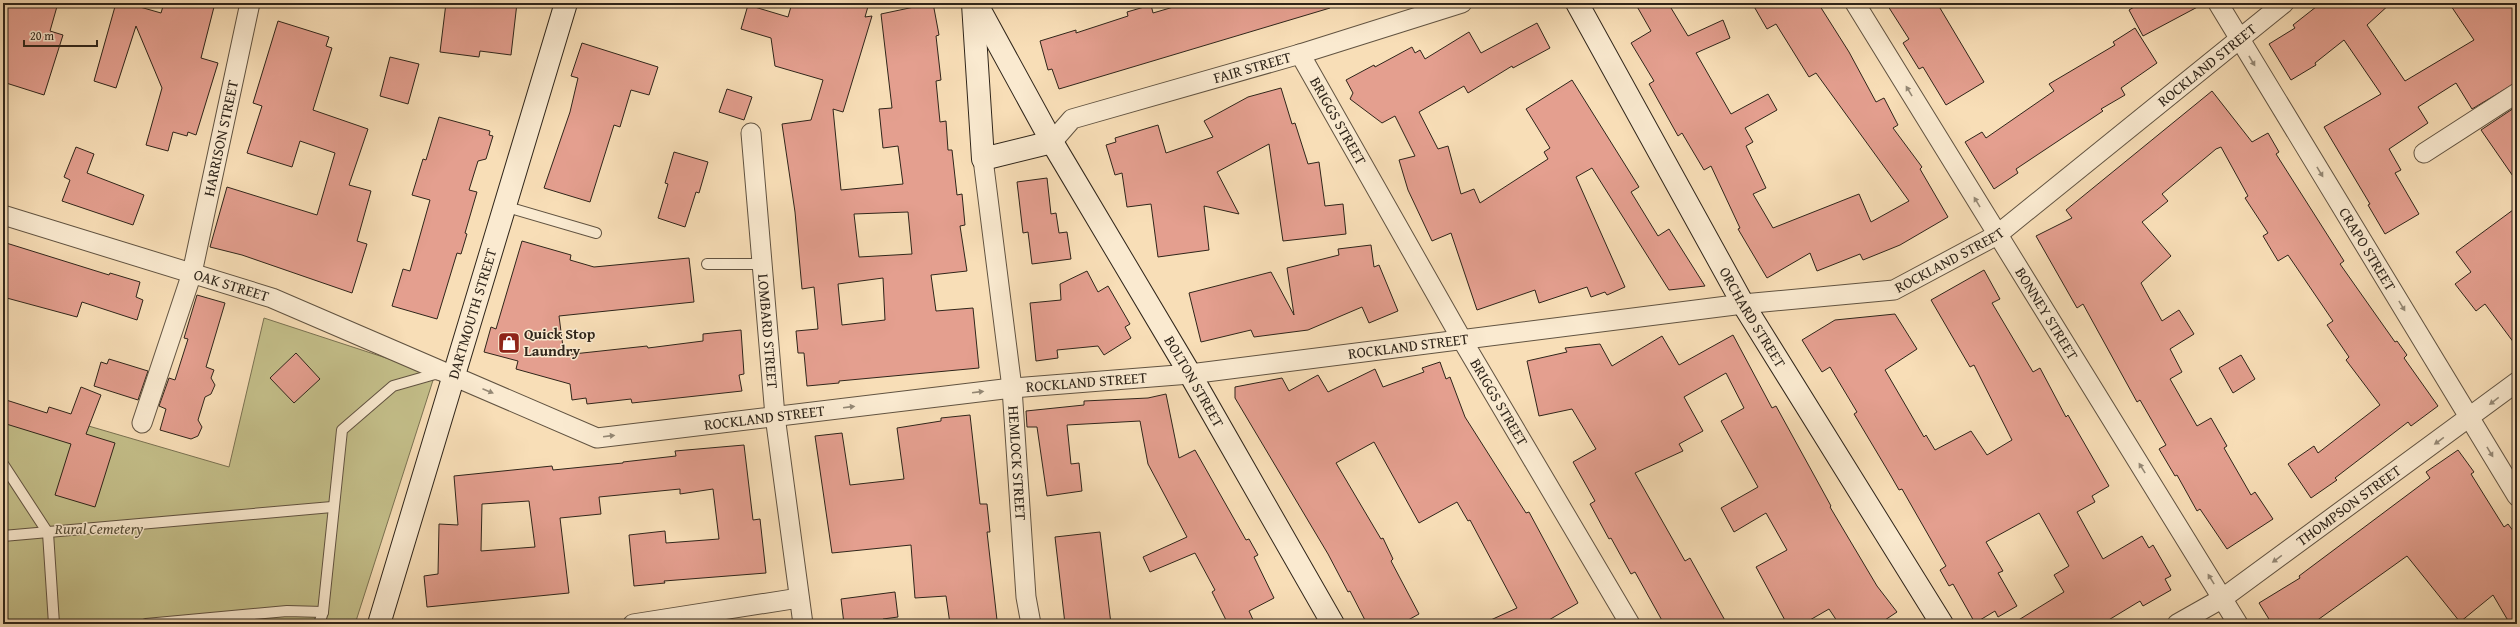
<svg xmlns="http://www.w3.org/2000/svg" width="2520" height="627" viewBox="0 0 2520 627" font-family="'Gentium Book Plus',serif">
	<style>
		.green { fill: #c4bf8a; stroke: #7a7252 }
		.building { fill: #e49f8f; stroke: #2f251a; fill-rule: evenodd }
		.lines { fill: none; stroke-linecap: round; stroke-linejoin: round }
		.lane-casing { stroke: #615341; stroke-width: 12 }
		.street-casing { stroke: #615341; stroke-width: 21 }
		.secondary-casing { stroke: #2f251a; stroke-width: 24 }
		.lane { stroke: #faead0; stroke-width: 10 }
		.street { stroke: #faead0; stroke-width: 19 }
		.secondary { stroke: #faead0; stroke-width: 22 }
		.oneway { fill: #948875 }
		.labels { text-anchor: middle; stroke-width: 3; stroke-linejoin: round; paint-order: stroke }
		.street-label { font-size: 15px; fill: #2f251a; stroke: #faead0 }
		.poi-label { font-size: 15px; font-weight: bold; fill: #2f251a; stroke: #faead0; text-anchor: start }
		.park-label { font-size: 15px; font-style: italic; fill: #544c36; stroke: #faead0 }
	</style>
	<rect width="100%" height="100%" fill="#f8deb7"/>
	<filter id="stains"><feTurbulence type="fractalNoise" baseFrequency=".005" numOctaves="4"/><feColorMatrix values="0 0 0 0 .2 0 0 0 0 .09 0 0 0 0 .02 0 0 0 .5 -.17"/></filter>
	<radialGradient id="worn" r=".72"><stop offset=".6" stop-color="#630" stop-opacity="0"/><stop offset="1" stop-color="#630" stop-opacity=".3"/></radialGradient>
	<polygon class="green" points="264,318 435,374 355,624 3,624 3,401 229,467"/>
	<g class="building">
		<polygon points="3,3 58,3 50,31 63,35 44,95 3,82"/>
		<polygon points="116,3 126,3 161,13 164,3 215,3 201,58 218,63 196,135 188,132 187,136 173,132 168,151 146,145 162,88 136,26 116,88 94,81"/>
		<polygon points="446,3 517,3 511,55 480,51 479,57 440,52"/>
		<path d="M792,3h77l-4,14 7,-1 -29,96 -10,-3 8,81 62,-6 -5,-38 -15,2 -4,-39 13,-1 -11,-94 52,-11 6,32 -3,1 5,44 -5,1 4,41 6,-1 2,29h4l5,45 5,-1 3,31 -5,1 7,45 -36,4 5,36 37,-3 6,60 -140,13v2l-32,3 -3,-33h-6l-2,-22 22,-2 -4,-42 -12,2 -7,-77 -13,-88 29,-4 12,-40 -48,-14 -4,-28 -30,-9 7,-24 40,12zM908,212l4,42 -53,3 -5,-43zM883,278l2,42 -43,5 -4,-41z"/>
		<polygon points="1187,3 1329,3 1330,8 1059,89 1052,69 1048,70 1040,41 1076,30 1076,33 1128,16 1127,12 1151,5 1153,13"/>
		<polygon points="1635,3 1668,3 1688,36 1723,20 1730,38 1696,53 1731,114 1768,94 1777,110 1745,128 1753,142 1746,146 1766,188 1753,194 1773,228 1859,194 1871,222 1909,201 1816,73 1809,77 1776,24 1767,29 1752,3 1818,3 1849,52 1876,102 1884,98 1898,125 1893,128 1922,167 1920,169 1948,217 1900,245 1863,260 1860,254 1817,271 1810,253 1767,278 1738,229 1740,228 1711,166 1704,170 1682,133 1678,136 1649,84 1654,81 1631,43 1651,31"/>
		<polygon points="1886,3 1937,3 1984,82 1946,105 1923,67 1919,69 1903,43 1909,39"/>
		<polygon points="2141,3 2205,3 2143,36 2129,10"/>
		<polygon points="2321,3 2391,3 2367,25 2405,81 2474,40 2449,3 2517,3 2517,82 2472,109 2456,83 2418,107 2428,123 2389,149 2401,170 2395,173 2419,214 2385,234 2368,205 2370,204 2324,127 2381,94 2344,40 2315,63 2316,65 2291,80 2269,44 2295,28 2293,25"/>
		<polygon points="278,21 329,37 326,46 332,48 313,110 368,129 349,185 371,191 357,241 367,244 352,293 242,255 210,247 227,187 317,215 335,153 300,141 292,167 247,153 262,106 253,103"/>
		<polygon points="1537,23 1550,48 1513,68 1512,66 1468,93 1464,86 1419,112 1438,149 1448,146 1461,194 1474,189 1480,203 1548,159 1544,152 1550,148 1526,109 1572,80 1639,187 1631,192 1658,236 1669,229 1705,286 1669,290 1592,168 1576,177 1625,287 1607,295 1605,292 1591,297 1587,287 1539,303 1535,290 1477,310 1451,233 1432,241 1408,190 1399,160 1415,156 1395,116 1382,123 1350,99 1353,93 1346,80 1374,65 1375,67 1412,47 1415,53 1420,50 1425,59 1469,32 1481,53"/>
		<polygon points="2135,28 2157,63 2121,88 2125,95 2101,109 2103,111 2016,169 2018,173 1994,189 1965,142 1982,132 1986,138 2054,91 2049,84 2115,45 2113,42"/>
		<polygon points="582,43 658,67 649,95 631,90 620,127 614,125 590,202 544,188 570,112 578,78 571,76"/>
		<polygon points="390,57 419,64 408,104 380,96"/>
		<polygon points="1281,88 1292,124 1295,123 1308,164 1319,162 1325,206 1343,204 1346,234 1283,241 1269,144 1217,172 1239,214 1204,206 1209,250 1158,257 1151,204 1127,207 1122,173 1115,175 1106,145 1116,142 1115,138 1158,125 1166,153 1213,137 1204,121 1248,97"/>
		<polygon points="727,89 752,97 744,120 719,112"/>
		<polygon points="2212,91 2252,142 2268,133 2279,152 2276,154 2344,261 2340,264 2395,342 2397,341 2407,355 2404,358 2438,406 2411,426 2408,422 2335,478 2337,480 2311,498 2288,464 2314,446 2318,453 2380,405 2346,360 2349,357 2327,325 2333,321 2288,255 2278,261 2263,236 2268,233 2245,198 2248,196 2221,147 2216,149 2162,194 2168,201 2142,222 2171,256 2141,283 2162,321 2179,310 2194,334 2170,349 2182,372 2170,379 2197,426 2211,418 2227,446 2224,448 2251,495 2255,492 2273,519 2227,549 2200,509 2197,511 2177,475 2175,476 2159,449 2166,445 2140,400 2137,402 2083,304 2077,308 2036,236 2072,218 2066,210"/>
		<polygon points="2517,106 2517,182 2481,130"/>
		<polygon points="439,117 490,131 489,135 493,136 486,159 478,161 469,190 477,192 465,233 467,234 461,254 457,253 437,319 392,306 403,269 410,271 430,200 412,195 423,159 426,160"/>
		<polygon points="76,147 94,154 87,173 144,195 133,225 62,201 70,180 64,177"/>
		<polygon points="674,152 708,162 699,193 696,192 685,227 658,218 668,184 665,183"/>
		<polygon points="1047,178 1051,214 1056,213 1059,233 1067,232 1071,259 1032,264 1028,232 1023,233 1017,182"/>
		<polygon points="2517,207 2517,347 2485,304 2476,311 2455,284 2471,272 2456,252"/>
		<polygon points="522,241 571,255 570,260 594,267 689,258 694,302 559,316 564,355 647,346 648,348 703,341 703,334 741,330 744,374 739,375 742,391 632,403 631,399 587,404 586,398 572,400 570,384 516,369 518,361 484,352 491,327 496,329"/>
		<polygon points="3,242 109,275 110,273 140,282 136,297 143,300 137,320 82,302 77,317 3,297"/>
		<polygon points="1371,245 1374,267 1379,265 1398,311 1369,323 1362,307 1308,330 1254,337 1251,330 1201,342 1189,293 1271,272 1294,315 1287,268 1339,255 1338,249"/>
		<polygon points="1984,270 2000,299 1992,303 2033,372 2040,368 2066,417 2068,415 2109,486 2092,496 2095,502 2077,512 2103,559 2142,536 2149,548 2153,545 2171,576 2165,579 2171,590 2143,606 2140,601 2102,624 2012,624 2064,592 2054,575 2069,566 2039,513 1986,542 2003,571 1998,573 2017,606 1998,617 1995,611 1975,623 1953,584 1949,586 1940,570 1946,566 1902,489 1899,490 1891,476 1854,414 1857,412 1830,367 1822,372 1802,340 1835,320 1895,314 1917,349 1885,370 1924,437 1926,435 1935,450 1971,431 1987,455 2012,440 1974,365 1970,367 1931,300"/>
		<polygon points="1087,271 1098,292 1108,286 1130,324 1125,327 1131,338 1104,355 1098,346 1057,350 1058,358 1036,361 1030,303 1061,300 1060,284"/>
		<polygon points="197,295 225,303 206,367 214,370 211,378 215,385 211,394 205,397 198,420 202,427 198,436 191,439 160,430 166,409 159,406 169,378 175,380 188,339 184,338"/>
		<polygon points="1733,335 1772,408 1776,406 1831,506 1830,507 1877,586 1897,612 1879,624 1839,624 1829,609 1803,624 1787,624 1756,567 1787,550 1766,513 1734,532 1721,508 1758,487 1721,421 1744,408 1726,373 1684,397 1703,431 1679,444 1683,451 1635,473 1685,561 1690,558 1727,624 1664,624 1635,572 1631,574 1611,538 1609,539 1590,504 1595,501 1573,462 1596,449 1572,409 1539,416 1527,361 1567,352 1565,348 1600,344 1612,366 1662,336 1679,365"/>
		<polygon points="296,353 320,379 294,403 270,378"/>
		<polygon points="2241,355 2255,379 2233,393 2219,368"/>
		<polygon points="109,359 148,371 138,400 94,386 101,362 107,364"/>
		<polygon points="1440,362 1446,379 1450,377 1465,417 1526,513 1529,512 1578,603 1542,624 1482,624 1517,608 1470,520 1468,521 1457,502 1419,523 1374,442 1336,463 1381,539 1383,538 1393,559 1391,561 1419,614 1401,624 1367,624 1350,591 1348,592 1328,554 1235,398 1235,387 1282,378 1289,391 1318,375 1328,392 1375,369 1383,387 1424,372 1422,368"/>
		<polygon points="81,387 101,395 86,434 115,443 95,507 55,495 71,444 3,423 3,399 47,413 49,407 71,414"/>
		<polygon points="1166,394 1179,458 1195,450 1246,540 1249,539 1258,555 1254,557 1274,598 1249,611 1255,624 1228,624 1212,592 1215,590 1195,553 1150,572 1143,557 1187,537 1148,464 1140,421 1067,425 1071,464 1079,463 1082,491 1047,496 1037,427 1027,427 1026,411 1084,405 1084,401 1148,398"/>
		<polygon points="970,415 980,504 987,504 990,532 987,532 997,620 950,624 946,596 915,598 911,545 832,553 815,436 842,433 850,485 904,479 897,428 941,421 941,418"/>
		<path d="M744,445l9,75 7,-1 6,54 -102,8 1,2 -31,3 -5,-51 36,-4 1,12 53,-4 -6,-50 -33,5v-5l-81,8 2,17 -41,4 9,75 -142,14 -3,-31 14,-2 1,-50 19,1 -4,-49 98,-10 1,4 70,-7v-1l53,-6 -1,-5zM529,501l6,46 -54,4 1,-47z"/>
		<polygon points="2458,450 2474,472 2471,474 2504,527 2508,524 2517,536 2517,624 2510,624 2493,595 2460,622 2407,556 2312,624 2272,624 2259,603 2300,578 2299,576 2430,478 2426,472"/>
		<polygon points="1100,532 1111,624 1065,624 1055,537"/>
		<polygon points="895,592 898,617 883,619 883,624 844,624 841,599"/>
	</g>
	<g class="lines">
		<g class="lane-casing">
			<g id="lane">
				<polyline points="504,206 596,233"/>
				<polyline points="707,264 762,264"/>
				<polyline points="3,464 48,533 54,624"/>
				<polyline points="3,536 332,507"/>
				<polyline points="146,624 287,611 323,612"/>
				<polyline points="319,624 323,612 342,430 393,386 435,374 442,375"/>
			</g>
		</g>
		<g class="street-casing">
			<g id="street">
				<path id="s1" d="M1855,3l383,621"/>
				<path id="s2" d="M2218,3l299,493"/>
				<path id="s3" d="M1300,54l161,284 169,286"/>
				<path id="s4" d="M751,133l24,283 28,208"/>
				<path id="s5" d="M1052,142l20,-23 228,-65 162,-51"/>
				<polyline points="2424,153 2517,93"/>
				<path id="s6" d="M983,159l29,229 14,209 5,27"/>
				<path id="s7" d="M3,215l269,83 325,140 415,-50 178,-14 553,-70 151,-14 103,-55 287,-232"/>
				<path id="s8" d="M142,423l50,-150 58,-270"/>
				<polyline points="633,624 799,598"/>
				<path id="s9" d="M2177,624l46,-26 294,-216"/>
			</g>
		</g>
		<g class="secondary-casing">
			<g id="secondary">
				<path id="s10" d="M976,3l76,139 138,232 143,250"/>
				<path id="s11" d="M1577,3l166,301 199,320"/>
				<polyline points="973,4 983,159 1052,142"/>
				<path id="s12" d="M379,624l187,-621"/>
			</g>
		</g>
		<use href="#lane" class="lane"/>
		<use href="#street" class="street"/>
		<use href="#secondary" class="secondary"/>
	</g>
	<defs><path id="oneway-solid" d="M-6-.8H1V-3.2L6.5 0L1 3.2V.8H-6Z"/></defs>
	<g class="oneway">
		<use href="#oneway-solid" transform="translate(2252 61) rotate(59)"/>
		<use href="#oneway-solid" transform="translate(1909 91) rotate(-121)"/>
		<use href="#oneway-solid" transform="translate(2320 172) rotate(59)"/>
		<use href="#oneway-solid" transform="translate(1977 202) rotate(-121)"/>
		<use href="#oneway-solid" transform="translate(2402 306) rotate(59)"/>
		<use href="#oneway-solid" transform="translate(488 391) rotate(23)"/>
		<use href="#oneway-solid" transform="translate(978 392) rotate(-7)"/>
		<use href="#oneway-solid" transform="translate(2494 401) rotate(142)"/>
		<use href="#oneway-solid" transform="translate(849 407) rotate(-7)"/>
		<use href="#oneway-solid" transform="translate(609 436) rotate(-7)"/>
		<use href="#oneway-solid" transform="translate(2439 441) rotate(144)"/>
		<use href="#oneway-solid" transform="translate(2490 452) rotate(59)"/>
		<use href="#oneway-solid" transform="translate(2142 468) rotate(-122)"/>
		<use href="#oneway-solid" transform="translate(2277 559) rotate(144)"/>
		<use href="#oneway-solid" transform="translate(2211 579) rotate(-122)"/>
	</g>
	<defs>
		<g id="shop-square" transform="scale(1.15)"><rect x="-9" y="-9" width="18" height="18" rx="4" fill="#8f2418" stroke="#faead0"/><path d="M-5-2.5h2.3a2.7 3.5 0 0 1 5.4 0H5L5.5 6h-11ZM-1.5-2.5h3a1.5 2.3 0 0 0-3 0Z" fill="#fff"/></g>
	</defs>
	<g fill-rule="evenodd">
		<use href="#shop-square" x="509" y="343"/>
	</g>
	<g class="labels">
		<g class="street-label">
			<text dy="5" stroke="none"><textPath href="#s7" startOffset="2328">ROCKLAND STREET</textPath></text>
			<text dy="5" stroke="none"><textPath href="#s5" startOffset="218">FAIR STREET</textPath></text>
			<text dy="5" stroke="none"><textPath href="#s3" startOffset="77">BRIGGS STREET</textPath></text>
			<text dy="5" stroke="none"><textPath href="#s8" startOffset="296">HARRISON STREET</textPath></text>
			<text dy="5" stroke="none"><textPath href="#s2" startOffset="288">CRAPO STREET</textPath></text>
			<text dy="5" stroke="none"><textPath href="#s7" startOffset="2004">ROCKLAND STREET</textPath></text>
			<text dy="5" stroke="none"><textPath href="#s7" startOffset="239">OAK STREET</textPath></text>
			<text dy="5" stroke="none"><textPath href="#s12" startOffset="324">DARTMOUTH STREET</textPath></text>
			<text dy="5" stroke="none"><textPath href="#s1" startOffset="365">BONNEY STREET</textPath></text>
			<text dy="5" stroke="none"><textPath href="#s11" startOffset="360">ORCHARD STREET</textPath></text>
			<text dy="5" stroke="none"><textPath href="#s4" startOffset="199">LOMBARD STREET</textPath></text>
			<text dy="5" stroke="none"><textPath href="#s7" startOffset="1452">ROCKLAND STREET</textPath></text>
			<text dy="5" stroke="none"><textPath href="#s7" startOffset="1128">ROCKLAND STREET</textPath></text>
			<text dy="5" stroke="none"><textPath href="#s10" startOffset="437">BOLTON STREET</textPath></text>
			<text dy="5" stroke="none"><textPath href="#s3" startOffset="401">BRIGGS STREET</textPath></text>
			<text dy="5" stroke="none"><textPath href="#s7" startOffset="804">ROCKLAND STREET</textPath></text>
			<text dy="5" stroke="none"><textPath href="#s6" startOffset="306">HEMLOCK STREET</textPath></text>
			<text dy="5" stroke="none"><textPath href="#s9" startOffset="209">THOMPSON STREET</textPath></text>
		</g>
		<g class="poi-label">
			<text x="524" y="339">Quick Stop<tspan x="524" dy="17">Laundry</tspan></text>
		</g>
		<g class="park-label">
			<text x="99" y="534">Rural Cemetery</text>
		</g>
	</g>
	<rect width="2520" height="627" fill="none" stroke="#f8deb7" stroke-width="16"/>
	<rect x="4" y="4" width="2512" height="619" fill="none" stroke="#2f251a" stroke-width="2"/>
	<rect x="8" y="8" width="2504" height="611" fill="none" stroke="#2f251a"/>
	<path d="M24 40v6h73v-6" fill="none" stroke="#2f251a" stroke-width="2"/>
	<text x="30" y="40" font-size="12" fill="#2f251a" stroke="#faead0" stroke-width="3" paint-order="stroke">20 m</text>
	<rect width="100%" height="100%" filter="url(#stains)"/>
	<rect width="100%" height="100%" fill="url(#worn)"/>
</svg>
